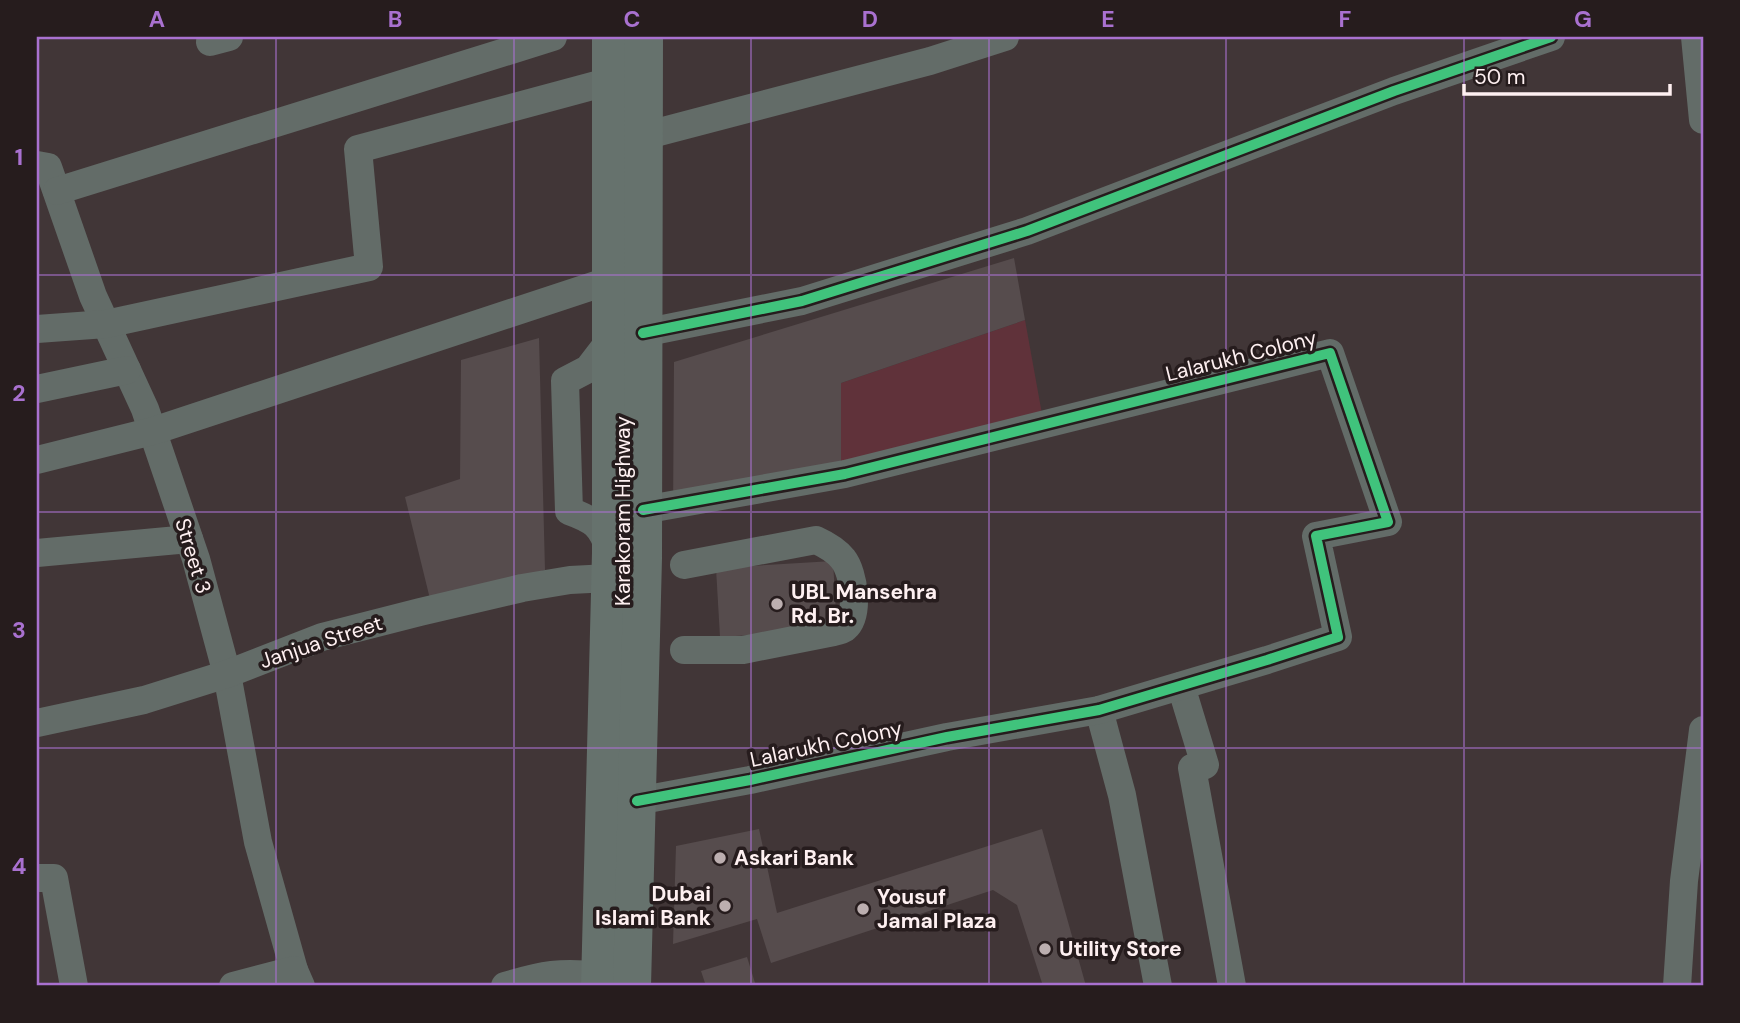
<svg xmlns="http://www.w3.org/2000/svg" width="1740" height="1023" viewBox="0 0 1740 1023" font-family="'DM Sans',sans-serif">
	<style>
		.green { fill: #60323a }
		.building { fill: #564c4d }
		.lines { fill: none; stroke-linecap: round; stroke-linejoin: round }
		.minor { stroke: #636c68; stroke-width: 28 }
		.highway { stroke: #66726d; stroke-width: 38 }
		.cycleway-casing { stroke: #261c1d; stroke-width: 15 }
		.cycleway { stroke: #40c37c; stroke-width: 10 }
		.grid { fill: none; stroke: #a971d0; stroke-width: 2; stroke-opacity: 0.55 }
		.poi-dot { fill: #bcafb0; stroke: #261c1d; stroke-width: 2.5 }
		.labels { text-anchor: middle; stroke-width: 7; stroke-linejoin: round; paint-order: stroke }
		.street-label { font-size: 21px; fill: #fef0f1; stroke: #261c1d }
		.poi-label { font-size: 21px; font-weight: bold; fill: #fef0f1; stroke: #261c1d; text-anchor: start }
		.neatline { fill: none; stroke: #a971d0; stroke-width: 2.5 }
		.grid-label { font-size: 23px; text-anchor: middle; font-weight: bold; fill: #a971d0 }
	</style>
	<rect width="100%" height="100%" fill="#413637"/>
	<polygon class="green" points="1025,320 1042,414 841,471 841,383"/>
	<g class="building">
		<polygon points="1014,258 1025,320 841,383 841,471 673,518 674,362"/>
		<polygon points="539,338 545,570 431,603 405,497 460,479 461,360"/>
		<polygon points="833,561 837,630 720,637 716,568"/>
		<polygon points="759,829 777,913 1042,829 1086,986 1043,986 1017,905 993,890 771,963 757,919 673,944 676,846"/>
		<polygon points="747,957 756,986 706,986 701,971"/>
	</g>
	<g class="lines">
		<g class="minor">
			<polyline points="1695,37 1703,120"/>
			<polyline points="210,42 229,37"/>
			<polyline points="644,136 930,61 1005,37"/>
			<polyline points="37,165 48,167 93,296 145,409 196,559 227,674 258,842 294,970"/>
			<polyline points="57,191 553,37"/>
			<polyline points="37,329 106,324 369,267 358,149 611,81"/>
			<polyline points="643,333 802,301 1027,231 1394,91 1551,37"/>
			<polyline points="37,389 127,370"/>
			<polyline points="37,460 153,431 611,280"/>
			<path d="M610,551c-9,-26 -16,-31 -41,-40l-4,-130 23,-12 23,-30"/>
			<polyline points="37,553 189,539"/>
			<path d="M684,650h59l91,-18c4,-1 8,-2 11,-4 15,-13 9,-55 -2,-69 -7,-9 -16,-14 -27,-19l-132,25"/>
			<polyline points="1181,686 1205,765 1192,768 1232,986"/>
			<polyline points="1099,710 1122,795 1158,986"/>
			<polyline points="37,723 144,700 227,674 322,637 420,612 522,588 570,580 609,578"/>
			<polyline points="637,801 750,780 947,737 1099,710 1267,660 1338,637 1316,536 1388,522 1330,353 845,474 643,510"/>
			<polyline points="37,878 54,878 74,986"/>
			<polyline points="233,986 294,970 301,986"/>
			<path d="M505,986c37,-11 56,-15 95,-10"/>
			<polyline points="1677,986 1684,881 1703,730"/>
		</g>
		<g class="highway">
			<polyline points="600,986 611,553 611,37"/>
			<polyline points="632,986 643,558 644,37"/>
		</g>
		<g class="cycleway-casing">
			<g id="cycleway">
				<polyline points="643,333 802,301 1027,231 1394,91 1551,37"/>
				<polyline points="637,801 750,780 947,737 1099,710 1267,660 1338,637 1316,536 1388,522 1330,353 845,474 643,510"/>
			</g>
		</g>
		<use href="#cycleway" class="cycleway"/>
	</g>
	<path class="grid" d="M276,37v949M514,37v949M751,37v949M989,37v949M1226,37v949M1464,37v949M37,275h1666M37,512h1666M37,748h1666"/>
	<g class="poi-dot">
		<circle cx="777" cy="604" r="7"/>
		<circle cx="720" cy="858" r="7"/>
		<circle cx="725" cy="906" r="7"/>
		<circle cx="863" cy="909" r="7"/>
		<circle cx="1045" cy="949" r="7"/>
	</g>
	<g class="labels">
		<g class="street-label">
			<text transform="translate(1241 356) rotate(-14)" y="7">Lalarukh Colony</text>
			<text transform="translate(623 511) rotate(-90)" y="7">Karakoram Highway</text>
			<text transform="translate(193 556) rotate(73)" y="7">Street 3</text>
			<text transform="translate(321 642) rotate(-18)" y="7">Janjua Street</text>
			<text transform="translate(826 744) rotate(-12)" y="7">Lalarukh Colony</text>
		</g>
		<g class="poi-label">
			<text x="791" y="599">UBL Mansehra<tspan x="791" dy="24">Rd. Br.</tspan></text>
			<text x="734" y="865">Askari Bank</text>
			<text x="711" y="901" text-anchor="end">Dubai<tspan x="711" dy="24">Islami Bank</tspan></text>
			<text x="877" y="904">Yousuf<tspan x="877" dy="24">Jamal Plaza</tspan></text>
			<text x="1059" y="956">Utility Store</text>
		</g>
	</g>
	<rect width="1740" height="1023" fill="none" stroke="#261c1d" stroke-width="77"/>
	<path d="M1464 84v10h206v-10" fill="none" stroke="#fef0f1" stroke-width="3.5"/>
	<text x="1474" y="84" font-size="21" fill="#fef0f1" stroke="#261c1d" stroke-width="5" paint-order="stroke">50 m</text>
	<rect x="38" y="38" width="1664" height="946" class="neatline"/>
	<g class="grid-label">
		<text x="157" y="27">A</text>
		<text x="395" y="27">B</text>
		<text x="632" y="27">C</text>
		<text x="870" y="27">D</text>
		<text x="1108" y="27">E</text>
		<text x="1345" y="27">F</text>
		<text x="1583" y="27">G</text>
		<text x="19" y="165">1</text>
		<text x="19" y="401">2</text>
		<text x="19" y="638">3</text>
		<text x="19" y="874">4</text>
	</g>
</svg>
